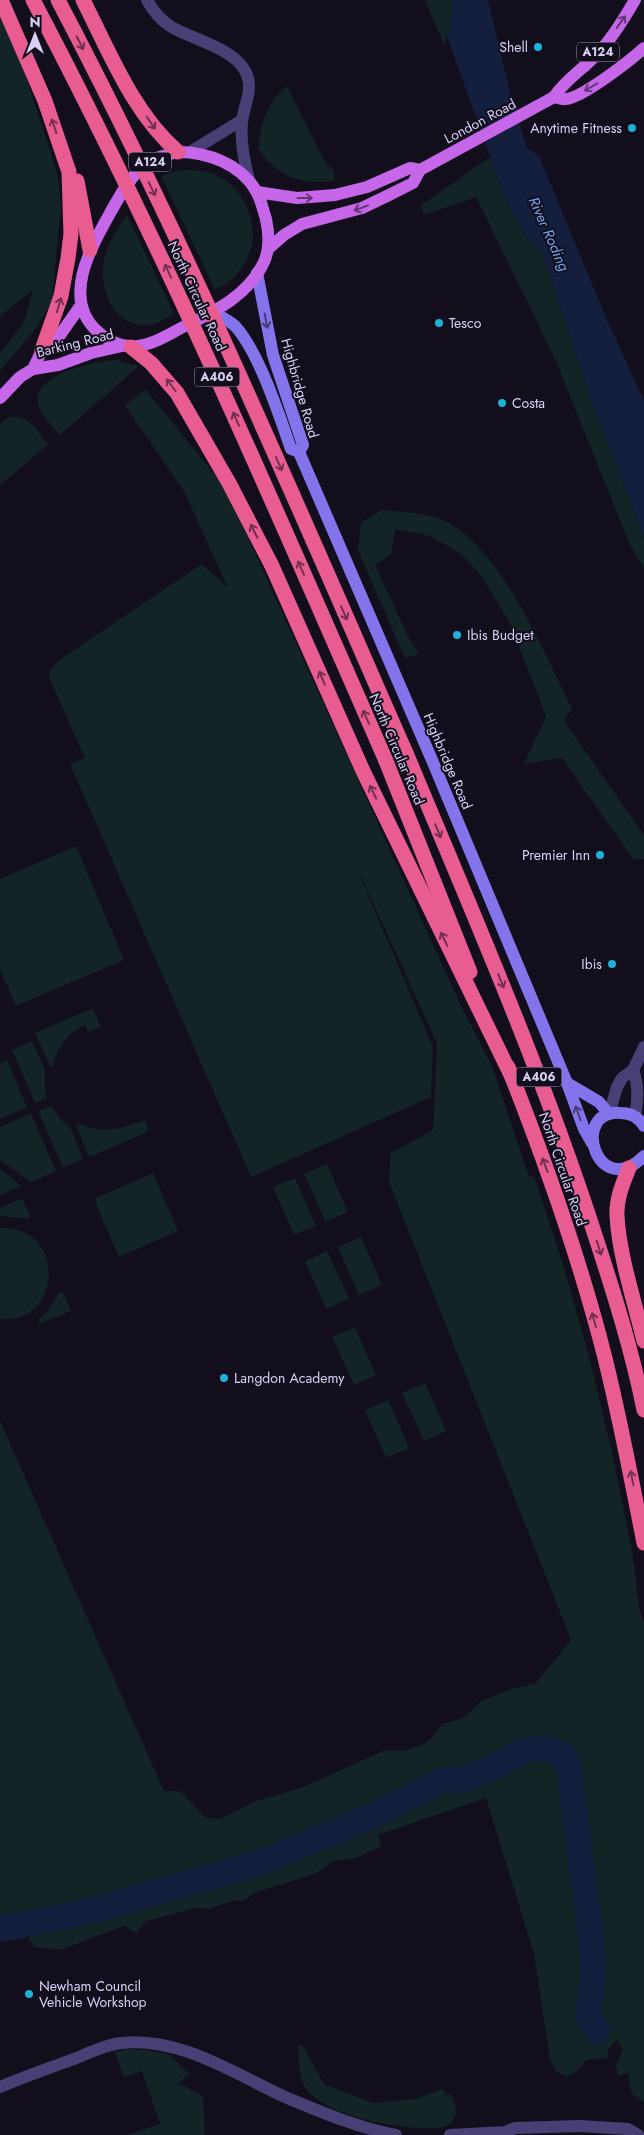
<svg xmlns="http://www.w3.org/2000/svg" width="644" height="2135" viewBox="0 0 644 2135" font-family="Jost,sans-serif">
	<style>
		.green { fill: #122425 }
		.water { fill: #131f3c }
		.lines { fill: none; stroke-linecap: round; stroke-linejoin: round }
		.river { stroke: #131f3c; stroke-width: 26 }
		.street { stroke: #474075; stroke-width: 12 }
		.secondary { stroke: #8374eb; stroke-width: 12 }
		.primary { stroke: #c666e9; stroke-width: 12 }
		.highway { stroke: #e85c91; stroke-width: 15 }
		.highway-bridge { stroke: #e85c91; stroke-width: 15 }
		.oneway { stroke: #633678 }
		.oneway2 { stroke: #723151 }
		.oneway3 { stroke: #453c79 }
		.poi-dot { fill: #1eb1d6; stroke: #120e1c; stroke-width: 2 }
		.labels { text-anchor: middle; stroke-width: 4; stroke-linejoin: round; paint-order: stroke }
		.shield { fill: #120e1c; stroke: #9d96b6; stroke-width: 1 }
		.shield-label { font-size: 12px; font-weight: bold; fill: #d9d0f8 }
		.poi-label { font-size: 14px; fill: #d9d0f8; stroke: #120e1c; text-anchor: start }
		.street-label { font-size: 14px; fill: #d9d0f8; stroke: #120e1c }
		.water-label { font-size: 15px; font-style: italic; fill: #6da3ea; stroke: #120e1c }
	</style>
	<rect width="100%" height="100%" fill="#120e1c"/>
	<g class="green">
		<polygon points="425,0 452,0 451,29 446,34 445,47"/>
		<polygon points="0,13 19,56 57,172 61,205 52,302 36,328 0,371 0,353 24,322 33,290 0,316"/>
		<path d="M287,86l38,76 9,9v10c-33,4 -58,-4 -76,-33 3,-24 9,-47 29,-62z"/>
		<polygon points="490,157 505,198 525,236 542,252 592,402 644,537 644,568 630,545 555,359 476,197 425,215 420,206"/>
		<path d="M184,170c10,0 20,0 30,4 40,18 53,72 20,103 -5,6 -13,9 -19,13l-54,-114 11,-4z"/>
		<path d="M127,215l47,98c-7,4 -16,12 -24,12 -35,4 -52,-34 -46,-65 4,-17 13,-31 23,-45z"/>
		<path d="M116,360l23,6 -79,69c-7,-9 -20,-20 -22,-32 -5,-29 57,-42 78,-43z"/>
		<polygon points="145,389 225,487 460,1004 492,1066 529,1177 534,1176 564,1267 590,1360 613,1456 633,1556 639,1609 644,1623 644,2103 631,2093 628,2073 618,2076 616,2064 623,2050 617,2040 609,2048 607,2058 586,2060 580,2069 566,2077 555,2070 550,2059 534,1954 486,1798 378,1835 381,1846 356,1858 333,1861 317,1873 254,1893 244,1901 234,1900 209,1909 196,1908 147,1921 136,1933 124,1926 60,1950 34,1947 28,1935 0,1937 0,1421 164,1791 180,1791 205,1817 220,1819 254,1802 303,1787 383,1751 408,1750 424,1744 434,1736 442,1724 463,1718 481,1701 514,1688 535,1684 571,1640 389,1182 391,1153 433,1130 437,1043 352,857 433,1047 431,1097 251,1177 70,764 85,758 49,678 51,669 59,660 202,564 228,588 185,493 125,405"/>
		<path d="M9,417c20,-3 29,14 39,28l-48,40v-61z"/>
		<path d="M381,510c23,2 47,2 68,13 54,30 96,131 123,186l-8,12 80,114v24h-11l-71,-101 -38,6 22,-48 -37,-95 -30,-48 -19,-20 -30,-17 -35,-7 -4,25 -16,11 35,75 9,14 -14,4 -47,-107 3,-28z"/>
		<polygon points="76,846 124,960 16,1006 0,970 0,879"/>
		<path d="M93,1008l8,19 -13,5 -3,-7c-17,8 -28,22 -32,41h-3l-15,-33z"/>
		<polygon points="32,1041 45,1070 45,1088 47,1098 35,1103 12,1050"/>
		<polygon points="7,1060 27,1107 0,1119 0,1064"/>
		<polygon points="51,1106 63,1122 70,1127 83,1159 63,1168 38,1111"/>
		<polygon points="31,1113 56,1171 31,1182 0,1160 0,1127"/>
		<path d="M145,1120l3,10 -3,3 -53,23 -4,-1 -12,-30 2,-2c24,12 43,6 67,-3z"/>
		<polygon points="327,1164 348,1212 326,1222 304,1174"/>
		<polygon points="0,1169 22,1186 0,1195"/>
		<polygon points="153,1173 178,1231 119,1257 94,1199"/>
		<polygon points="295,1178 316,1226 294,1235 273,1187"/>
		<polygon points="20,1199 23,1201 30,1215 29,1219 0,1216 0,1208"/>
		<path d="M0,1228c68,-3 62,98 0,91z"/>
		<polygon points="361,1237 382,1285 359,1295 338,1247"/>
		<polygon points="327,1251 349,1299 326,1309 305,1261"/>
		<polygon points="63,1292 71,1311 39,1324 39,1319 47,1312 59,1293"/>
		<polygon points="355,1327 376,1375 354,1385 332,1337"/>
		<polygon points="425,1383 446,1431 424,1441 402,1393"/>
		<polygon points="388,1400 409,1448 386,1458 365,1410"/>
		<path d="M298,2046h5l21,38 49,19 42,-4 28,-10 3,6 5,-1c3,8 8,17 3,25 -5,10 -18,9 -28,9 -30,1 -103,-13 -121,-41 -7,-12 -6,-28 -7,-41z"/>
		<polygon points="126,2049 148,2050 168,2054 189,2073 179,2083 203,2096 205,2135 127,2135 160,2124 142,2071 126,2076 123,2075 115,2052"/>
	</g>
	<polygon class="water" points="452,0 488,0 512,100 527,148 539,156 607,320 644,400 644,537 592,402 542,252 525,236 505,198 446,34 451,29"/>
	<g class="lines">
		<polyline class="river" points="0,1929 87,1912 259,1863 370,1817 441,1781 465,1779 483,1772 526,1750 539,1748 552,1750 563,1756 569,1768 593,1953 592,1988 588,2016 597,2031"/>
		<g class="street">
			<path d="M147,0c5,9 14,20 23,26 21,14 70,22 78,52 4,16 -5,29 -6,45 -2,19 2,38 7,57"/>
			<polyline points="190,152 242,120"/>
			<path d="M633,1070c6,15 5,31 2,46"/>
			<polyline points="609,1114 617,1087 622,1078 633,1070 644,1047"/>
			<path d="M0,2087c23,-10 47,-18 71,-27 16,-6 33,-15 50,-17 58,-7 114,31 164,54 36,15 73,31 111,38"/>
			<polyline points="450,2135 505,2132 515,2128 580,2126 628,2129 638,2135"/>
		</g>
		<g class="secondary">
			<polyline points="257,273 273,355 303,445 299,452"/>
			<path d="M212,312c7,4 17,8 23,14 24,26 44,89 56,123l8,3 133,308 135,323 17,46 8,14"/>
			<polyline points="567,1083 599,1102 609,1114"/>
			<path d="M644,1126c-5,-8 -13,-13 -23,-13 -53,-4 -23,90 23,43"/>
		</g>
		<g class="primary">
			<path d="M554,97c4,1 9,3 12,2 16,-1 65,-39 78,-51"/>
			<path d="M178,152c29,0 63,12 78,39 5,8 7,19 10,28 3,14 4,32 -3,45 -16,32 -48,47 -78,62 -18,9 -36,22 -56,20 -14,-1 -24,-7 -33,-16 -34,-33 -5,-82 13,-115 9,-16 18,-33 32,-47 10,-10 24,-13 37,-16z"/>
			<polyline points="257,192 297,198 335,195 367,187 410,168 420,170"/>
			<path d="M268,249l16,-14 18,-11 60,-16 27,-13 24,-12 7,-13 134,-73c9,-14 23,-24 35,-35 19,-17 33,-40 46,-62"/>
			<polyline points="33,369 42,350 60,335 81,305"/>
			<polyline points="0,398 20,377 33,369 58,365 91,353 122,346"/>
		</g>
		<g class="highway">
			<polyline points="1,0 45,101 69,172 71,234 68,258 61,296 42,350"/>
			<path d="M83,0c27,53 50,113 95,152"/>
			<polyline points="77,181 90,250"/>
			<polyline points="131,347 151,363 177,393 229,483 272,566 363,771 512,1077"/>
			<path d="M406,753c66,158 135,316 188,479 19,58 38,118 50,178"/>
			<polyline points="386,761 470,972"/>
			<path d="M508,1067c38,96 72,192 97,291 15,61 27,123 39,185"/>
			<path d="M629,1168c-6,15 -13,31 -12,48 2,39 18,87 27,125"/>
		</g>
		<g class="highway-bridge">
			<path d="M33,0c131,248 241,505 353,761"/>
			<path d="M58,0c129,245 237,500 348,753"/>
		</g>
	</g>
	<defs><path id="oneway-shaft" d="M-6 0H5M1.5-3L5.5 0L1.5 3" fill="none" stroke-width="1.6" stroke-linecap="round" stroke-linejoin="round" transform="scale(1.25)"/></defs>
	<g class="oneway">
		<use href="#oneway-shaft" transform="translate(621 22) rotate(-55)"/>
		<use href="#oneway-shaft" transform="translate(591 87) rotate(150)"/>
		<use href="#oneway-shaft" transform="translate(305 198)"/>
		<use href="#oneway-shaft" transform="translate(361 208) rotate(159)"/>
	</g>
	<g class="oneway2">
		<use href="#oneway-shaft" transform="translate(80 43) rotate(63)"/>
		<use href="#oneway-shaft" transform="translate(151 123) rotate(55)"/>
		<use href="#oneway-shaft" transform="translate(54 126) rotate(-109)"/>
		<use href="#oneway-shaft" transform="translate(152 189) rotate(64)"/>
		<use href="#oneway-shaft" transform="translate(168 271) rotate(-115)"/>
		<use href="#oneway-shaft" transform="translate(59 305) rotate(-74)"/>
		<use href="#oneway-shaft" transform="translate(171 385) rotate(-127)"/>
		<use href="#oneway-shaft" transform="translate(236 419) rotate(-114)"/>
		<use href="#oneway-shaft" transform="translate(279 464) rotate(66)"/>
		<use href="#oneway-shaft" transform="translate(254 531) rotate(-117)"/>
		<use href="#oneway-shaft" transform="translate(301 568) rotate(-114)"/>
		<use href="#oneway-shaft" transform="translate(344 613) rotate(66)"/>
		<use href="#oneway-shaft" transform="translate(322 678) rotate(-113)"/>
		<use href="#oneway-shaft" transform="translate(366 717) rotate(-114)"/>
		<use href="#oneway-shaft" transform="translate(373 792) rotate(-116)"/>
		<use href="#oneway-shaft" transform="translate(438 831) rotate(67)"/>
		<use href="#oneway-shaft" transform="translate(444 939) rotate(-116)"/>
		<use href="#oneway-shaft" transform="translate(501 981) rotate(68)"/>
		<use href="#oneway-shaft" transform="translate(545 1165) rotate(-110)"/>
		<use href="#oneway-shaft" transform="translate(599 1248) rotate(72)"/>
		<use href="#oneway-shaft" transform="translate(594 1320) rotate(-106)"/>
		<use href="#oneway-shaft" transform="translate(632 1478) rotate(-101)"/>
	</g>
	<g class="oneway3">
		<use href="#oneway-shaft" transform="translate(266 321) rotate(80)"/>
		<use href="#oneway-shaft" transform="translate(578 1113) rotate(-110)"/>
	</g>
	<g class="poi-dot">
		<circle cx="538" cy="47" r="5"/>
		<circle cx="632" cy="128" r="5"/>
		<circle cx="439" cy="323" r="5"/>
		<circle cx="502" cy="403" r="5"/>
		<circle cx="457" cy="635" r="5"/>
		<circle cx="600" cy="855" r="5"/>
		<circle cx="612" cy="964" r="5"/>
		<circle cx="224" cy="1378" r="5"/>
		<circle cx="29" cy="1994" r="5"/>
	</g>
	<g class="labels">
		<g class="shield">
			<rect x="577" y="42.5" width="42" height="19" rx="4"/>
			<rect x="129" y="152.5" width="42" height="19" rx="4"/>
			<rect x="194.5" y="367.5" width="45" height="19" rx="4"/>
			<rect x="516.5" y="1067.5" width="45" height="19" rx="4"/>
		</g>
		<g class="shield-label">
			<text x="598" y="56">A124</text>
			<text x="150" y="166">A124</text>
			<text x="217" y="381">A406</text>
			<text x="539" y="1081">A406</text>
		</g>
		<g class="poi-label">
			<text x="528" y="52" text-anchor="end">Shell</text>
			<text x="622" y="133" text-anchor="end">Anytime Fitness</text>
			<text x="449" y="328">Tesco</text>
			<text x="512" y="408">Costa</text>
			<text x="467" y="640">Ibis Budget</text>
			<text x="590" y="860" text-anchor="end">Premier Inn</text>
			<text x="602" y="969" text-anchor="end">Ibis</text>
			<text x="234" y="1383">Langdon Academy</text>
			<text x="39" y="1991">Newham Council<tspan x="39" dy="16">Vehicle Workshop</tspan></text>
		</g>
		<g class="street-label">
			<text transform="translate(480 121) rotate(-28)" y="5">London Road</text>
			<text transform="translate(197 296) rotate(65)" y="5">North Circular Road</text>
			<text transform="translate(75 343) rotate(-14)" y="5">Barking Road</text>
			<text transform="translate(300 388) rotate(74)" y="5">Highbridge Road</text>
			<text transform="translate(397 749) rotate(67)" y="5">North Circular Road</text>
			<text transform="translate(448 761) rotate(67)" y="5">Highbridge Road</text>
			<text transform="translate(563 1169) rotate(71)" y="5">North Circular Road</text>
		</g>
		<g class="water-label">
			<text transform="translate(549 234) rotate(66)" y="5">River Roding</text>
		</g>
	</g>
	<g transform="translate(35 35)" stroke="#120e1c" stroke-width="4" paint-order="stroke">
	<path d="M0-4L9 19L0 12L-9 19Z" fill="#d9d0f8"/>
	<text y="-8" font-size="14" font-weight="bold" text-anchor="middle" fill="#d9d0f8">N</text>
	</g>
</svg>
